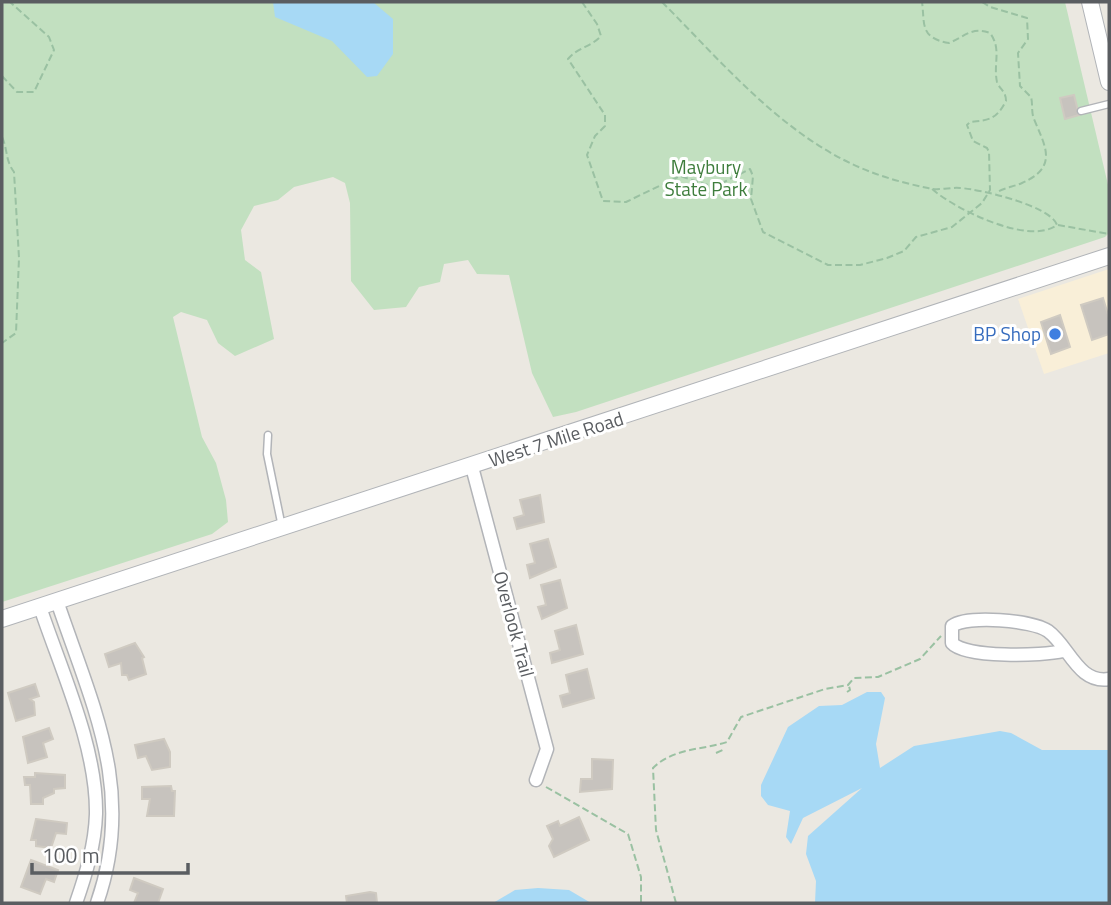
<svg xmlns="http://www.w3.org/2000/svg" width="1111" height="905" viewBox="0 0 1111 905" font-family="'Titillium Web',sans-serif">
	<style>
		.commercial { fill: #f9efd8 }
		.green { fill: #c2e0c0 }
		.water { fill: #a7d9f5 }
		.building { fill: #c7c3be; stroke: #cfcac1; stroke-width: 2 }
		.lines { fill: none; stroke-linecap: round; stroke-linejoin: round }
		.lane-casing { stroke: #b2b4b8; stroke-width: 9 }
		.street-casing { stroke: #b2b4b8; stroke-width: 15 }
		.secondary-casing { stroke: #b1b4b8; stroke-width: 18 }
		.path { stroke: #9ac1a2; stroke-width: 2; stroke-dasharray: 7 3.5; stroke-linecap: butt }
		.lane { stroke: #fff; stroke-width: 6 }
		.street { stroke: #fff; stroke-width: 12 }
		.secondary { stroke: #fff; stroke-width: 16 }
		.shop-dot { fill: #3f7fe0; stroke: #fff; stroke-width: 2.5 }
		.labels { text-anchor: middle; stroke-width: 6; stroke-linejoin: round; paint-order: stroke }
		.park-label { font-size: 19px; fill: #3e7d3c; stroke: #fff }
		.shop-label { font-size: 19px; fill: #366cbe; stroke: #fff; text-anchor: end }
		.street-label { font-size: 19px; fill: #5a5d61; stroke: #fff }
	</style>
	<rect width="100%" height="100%" fill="#ebe8e1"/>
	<polygon class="commercial" points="1109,269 1109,353 1044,374 1018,299"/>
	<polygon class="green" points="2,2 1065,2 1109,189 1109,233 1105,237 576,412 553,417 532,373 509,275 477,274 468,260 444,264 440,282 419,287 406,307 374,310 351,281 350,203 345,183 333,177 294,187 278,200 254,206 241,230 245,260 261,272 274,339 235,356 218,343 207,320 181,312 173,317 202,437 216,463 226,500 228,522 212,534 2,602"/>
	<g class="water">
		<polygon points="273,2 373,2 393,19 393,54 377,76 367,77 332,41 275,17"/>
		<polygon points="867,692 881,692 885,698 876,744 880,768 914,746 1000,731 1011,733 1042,750 1109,750 1109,903 815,903 816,881 806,854 808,836 862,788 803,818 791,844 786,837 790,811 768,805 761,796 761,785 788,727 819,706 842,705"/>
		<polygon points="538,888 569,890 591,903 493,903 515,890"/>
	</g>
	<g class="building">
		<polygon points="1074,95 1079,115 1065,119 1060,98"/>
		<polygon points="1103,298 1109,318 1109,334 1092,340 1081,305"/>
		<polygon points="1060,315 1070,347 1051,354 1041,322"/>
		<polygon points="540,495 544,522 517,529 514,518 524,515 520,500"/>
		<polygon points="548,539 556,567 530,578 527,565 535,563 530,544"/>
		<polygon points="560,580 567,608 542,619 538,607 546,605 541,585"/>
		<polygon points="576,625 583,654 552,663 550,653 560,650 555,631"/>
		<polygon points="135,643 144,657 142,658 146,674 129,680 127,675 122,675 121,663 109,667 105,654"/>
		<polygon points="587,669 594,698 563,707 560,696 570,693 566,675"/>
		<polygon points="35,684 39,696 30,699 34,702 35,715 16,721 8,693"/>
		<polygon points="49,728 53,739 43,743 47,757 28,763 23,737"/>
		<polygon points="164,739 170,752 170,767 152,770 146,756 138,758 135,745"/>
		<polygon points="592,759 613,760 612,789 580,792 581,779 592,779"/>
		<polygon points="35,773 65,775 65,788 54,789 54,793 43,798 43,804 31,804 30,785 25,785 24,777 35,777"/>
		<polygon points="171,786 172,791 175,791 174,816 147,816 150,799 142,799 142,787"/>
		<polygon points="579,817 589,840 554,857 549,846 553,839 547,826 558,821 560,826"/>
		<polygon points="36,819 67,823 66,834 56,833 51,848 36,846 36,840 31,840"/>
		<polygon points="31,860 58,870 54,882 46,879 40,894 21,887"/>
		<polygon points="134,878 163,889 158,903 134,903 138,893 130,890"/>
		<polygon points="370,892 376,893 377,903 347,903 346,896"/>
	</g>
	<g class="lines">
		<g class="lane-casing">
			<g id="lane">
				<polyline points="1081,111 1109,104"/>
				<polyline points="268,435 267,454 282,527"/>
			</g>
		</g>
		<g class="street-casing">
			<g id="street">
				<polyline points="472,467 547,749 536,780"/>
				<path d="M57,601c36,106 79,190 40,302"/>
				<path d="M40,607c21,63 57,140 56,207 -1,31 -10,60 -20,89"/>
				<path d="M1063,651c-20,5 -98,7 -111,-8v-17c15,-11 80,-6 96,5 21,15 30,53 61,48"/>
			</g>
		</g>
		<g class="secondary-casing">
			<g id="secondary">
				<polyline points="1090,2 1109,82"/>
				<polyline points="2,619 1109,256"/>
			</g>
		</g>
		<g class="path">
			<path d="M582,2l15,22 4,12c-10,11 -23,11 -33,23l37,56v11l-10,10 -8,19 16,46 23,1 54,-26 34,11 36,-18 3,7 -2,23 12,33 65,33h32l27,-7 17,-7 12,-14 36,-10 30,-24 8,-13 -1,-38 -2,-4 -14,-7 -6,-16 3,-3c19,-2 26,-2 36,-21 0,-10 -6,-11 -9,-19 -4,-18 5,-33 -7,-49 -18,-7 -26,4 -41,10 -30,-5 -24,-20 -27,-41"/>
			<path d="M662,2c65,65 129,144 220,174 15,5 31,9 46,12 10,3 22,-1 32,0 20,1 91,18 97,37 -28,21 -102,-16 -125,-36"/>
			<path d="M982,2l8,5 37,11 1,21 -10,14 2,33 11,11c2,7 0,15 3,22 11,27 25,48 -12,64 -9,4 -19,5 -26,10"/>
			<polyline points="2,76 17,92 34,92 54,50 49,37 10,2"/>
			<path d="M2,137c6,13 3,23 12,35l5,86 -3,75 -14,10"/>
			<polyline points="1058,225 1109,234"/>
			<polyline points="847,692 850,690 849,686"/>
			<polyline points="716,753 725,749"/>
			<polyline points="546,787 628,834 641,877 641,903"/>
			<path d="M676,903l-20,-73 -3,-62c20,-20 49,-18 74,-26l14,-25 84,-28 23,-4 6,-7 24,-1 42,-18 21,-23"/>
		</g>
		<use href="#lane" class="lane"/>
		<use href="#street" class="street"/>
		<use href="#secondary" class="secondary"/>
	</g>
	<circle class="shop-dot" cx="1055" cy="334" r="7"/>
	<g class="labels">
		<g class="park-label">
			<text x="706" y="174">Maybury<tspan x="706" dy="22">State Park</tspan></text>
		</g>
		<g class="shop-label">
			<text x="1041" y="341">BP Shop</text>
		</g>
		<g class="street-label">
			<text transform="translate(556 439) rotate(-18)" y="7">West 7 Mile Road</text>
			<text transform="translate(514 624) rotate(75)" y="7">Overlook Trail</text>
		</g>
	</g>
	<rect width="1111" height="905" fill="none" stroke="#5a5d61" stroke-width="7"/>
	<path d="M32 863v10h156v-10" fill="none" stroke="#5a5d61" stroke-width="3.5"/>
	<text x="42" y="863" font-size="21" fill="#5a5d61" stroke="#ffffff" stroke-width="5" paint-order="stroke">100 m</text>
</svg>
